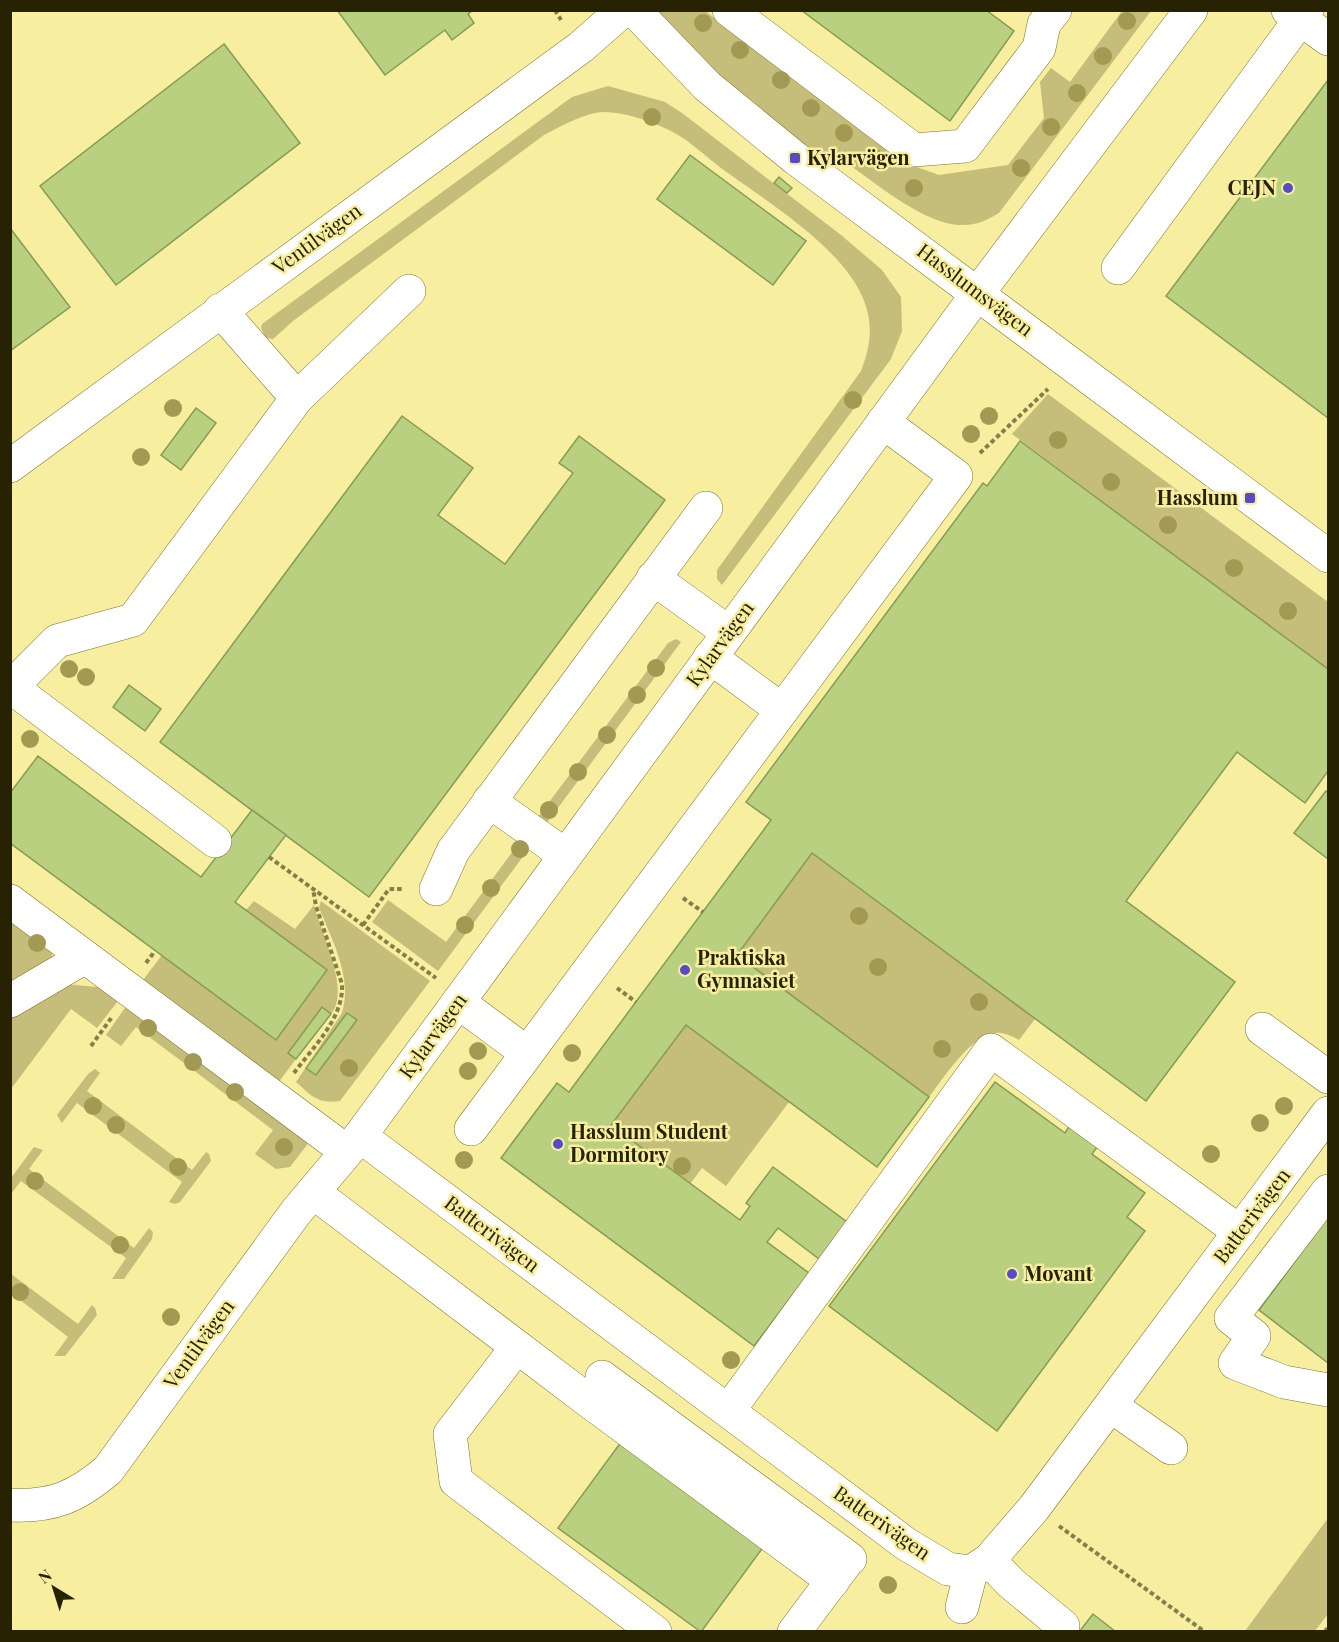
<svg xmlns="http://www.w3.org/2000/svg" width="1339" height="1642" viewBox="0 0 1339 1642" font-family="'Playfair Display',serif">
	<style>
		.green { fill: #c5bd7a; fill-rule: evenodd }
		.building { fill: #b8d07f; stroke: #869b54; stroke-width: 1.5 }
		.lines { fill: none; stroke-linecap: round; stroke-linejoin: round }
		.minor-casing { stroke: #7d7425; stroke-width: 34 }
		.path { stroke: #847e49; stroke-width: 4; stroke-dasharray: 4.5 3; stroke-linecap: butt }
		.minor { stroke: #fff; stroke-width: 33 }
		.tree { fill: #a29a52 }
		.poi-dot { fill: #584bc3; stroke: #f7eea0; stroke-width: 2 }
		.labels { text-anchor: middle; stroke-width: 5; stroke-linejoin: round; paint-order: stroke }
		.poi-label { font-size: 20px; font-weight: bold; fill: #262202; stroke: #f7eea0; text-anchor: start }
		.street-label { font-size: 20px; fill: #262202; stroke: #f7eea0 }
	</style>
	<rect width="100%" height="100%" fill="#f7eea0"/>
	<g class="green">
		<path d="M655,11h50l209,155 25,9 69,-10 36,-47 -4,-36 11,-14 19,14 52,-71h29l-152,202c-11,7 -22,12 -35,12 -39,2 -94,-47 -126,-68l-7,9 -96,-76z"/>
		<path d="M608,86l57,16 17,11 159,122 41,35 19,27 1,34 -11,28 -169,226 -5,-6v-9l144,-199c10,-26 13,-48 1,-75 -22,-50 -97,-96 -141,-128 -16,-12 -33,-29 -52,-38 -19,-9 -44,-18 -66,-18 -16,0 -44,15 -59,23l-251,186 -20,18 -7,-1 -5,-10 1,-4 310,-227z"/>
		<polygon points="1048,394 1328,602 1328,669 1012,434"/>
		<polygon points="676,639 681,642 543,828 535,821 668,643"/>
		<polygon points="521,840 533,843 438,971 372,922 388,900 446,942"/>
		<path d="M812,853l223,166 -16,21c-5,-3 -12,-6 -18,-7 -26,-5 -58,46 -72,64l-192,-142z"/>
		<path d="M254,901l41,28 19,-24c7,28 37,85 17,109l-9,-7 -34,46 8,6 -18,24 -135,-103 19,-25 114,85 51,-70 -81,-60z"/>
		<path d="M321,901l109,80 -90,120c-23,3 -28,-5 -44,-19l46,-69c11,-36 -10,-72 -23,-106zM347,1013l10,7 -41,55 -10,-8z"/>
		<polygon points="10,915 52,951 52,959 10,990"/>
		<polygon points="63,984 98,987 121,997 97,1028 71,1009 11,1089 11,1014"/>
		<polygon points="127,1005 310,1141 290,1167 276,1169 255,1154 273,1130 136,1027 121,1046 106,1035"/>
		<polygon points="686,1025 789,1102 726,1186 702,1168 690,1184 611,1125"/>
		<polygon points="95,1069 100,1073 87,1091 192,1170 206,1152 209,1154 211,1161 180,1202 175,1204 169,1202 182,1182 77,1103 62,1123 57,1115 88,1074"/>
		<polygon points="34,1147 43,1150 29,1169 134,1248 149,1228 153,1232 152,1239 124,1279 112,1279 126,1258 21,1181 11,1194 11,1178"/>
		<polygon points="11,1274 78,1324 92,1305 95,1308 97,1315 65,1356 54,1356 68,1337 11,1293"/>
		<polygon points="1328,1518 1328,1614 1315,1631 1245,1631"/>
	</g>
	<g class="building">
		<polygon points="337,10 473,10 468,14 474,23 452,40 445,30 385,75"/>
		<polygon points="801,10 986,10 1014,31 950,121"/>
		<polygon points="224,44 300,143 116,285 40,186"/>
		<polygon points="1328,80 1328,418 1166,296"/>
		<polygon points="690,155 806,241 773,285 657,199"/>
		<polygon points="779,177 792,188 787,193 774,183"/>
		<polygon points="10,228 70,307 10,351"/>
		<polygon points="196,408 216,423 181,470 161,455"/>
		<polygon points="402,416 473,468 438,515 505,564 573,473 559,463 579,436 665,500 369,897 160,742"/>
		<polygon points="1020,441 1328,669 1328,771 1305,803 1237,752 1126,901 1235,982 1146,1101 812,853 737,955 929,1097 877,1167 686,1025 611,1125 740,1220 750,1206 746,1203 773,1167 847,1222 819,1259 778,1228 767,1242 809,1273 754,1346 501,1158 557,1083 569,1092 771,820 746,802 983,483 987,486"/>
		<polygon points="129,685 161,709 145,731 113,707"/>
		<polygon points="38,756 201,877 252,810 286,835 235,902 327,970 276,1040 10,843 10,793"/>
		<polygon points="1326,791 1328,793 1328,859 1294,833"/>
		<polygon points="322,1007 331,1014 296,1059 288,1053"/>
		<polygon points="347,1013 357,1020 316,1075 306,1068"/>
		<polygon points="995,1082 1065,1133 1070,1125 1098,1146 1092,1154 1145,1193 1127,1217 1145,1231 997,1431 829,1306"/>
		<polygon points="1328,1217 1328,1363 1259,1310"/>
		<polygon points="624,1438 767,1542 701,1632 558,1528"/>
		<polygon points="1093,1614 1116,1632 1079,1632"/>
	</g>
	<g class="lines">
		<g class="minor-casing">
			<g id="minor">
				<polyline points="634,10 707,86 795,158 1328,556"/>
				<polyline points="729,10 914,150 965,146 1039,48 1044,24 1055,10"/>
				<polyline points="1288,10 1328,39"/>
				<polyline points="1118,268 1307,10"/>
				<polyline points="220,310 297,398"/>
				<polyline points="10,466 581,47 623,10"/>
				<polyline points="653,578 728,632"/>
				<polyline points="710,657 782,710"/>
				<polyline points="11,687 215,841"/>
				<polyline points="10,688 57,641 133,620 297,398 409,291"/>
				<polyline points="489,801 565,855"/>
				<polyline points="436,889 453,851 706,508"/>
				<polyline points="10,901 346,1151"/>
				<polyline points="10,1001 85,957"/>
				<polyline points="458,1002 527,1053"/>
				<polyline points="1262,1029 1328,1077"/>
				<polyline points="471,1129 956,476 883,422"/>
				<polyline points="360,1136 906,1544 948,1569 971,1572 989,1560 1034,1508 1328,1113"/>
				<polyline points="1328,1191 1231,1318 1254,1336 1235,1363 1284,1382 1328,1390"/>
				<polyline points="313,1192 586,1399 833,1581"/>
				<polyline points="517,1347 450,1434 456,1481 655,1632"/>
				<polyline points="602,1377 850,1559"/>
				<polyline points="1111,1406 1171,1448"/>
				<polyline points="729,1410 991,1050 1240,1232"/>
				<path d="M10,1505c43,2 66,-8 98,-35l188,-258 64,-76 618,-843 213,-283"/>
				<polyline points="989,1560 1011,1583 1063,1626"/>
				<polyline points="962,1607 971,1572"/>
				<polyline points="794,1632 845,1564"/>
			</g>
		</g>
		<g class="path">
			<polyline points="555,10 561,20"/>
			<polyline points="980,453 1048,389"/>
			<polyline points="269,857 436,978"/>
			<polyline points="683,898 703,912"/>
			<polyline points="363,925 389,889 404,889"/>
			<polyline points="146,963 155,951"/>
			<polyline points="617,988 636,1002"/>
			<polyline points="91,1046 112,1017"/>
			<path d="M294,1073c19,-26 50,-55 48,-89l-26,-78 -3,-17"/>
			<polyline points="1059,1526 1205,1632"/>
			<polyline points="1325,1632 1328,1627"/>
		</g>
		<use href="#minor" class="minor"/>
	</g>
	<g class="tree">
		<circle cx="1127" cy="21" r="9"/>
		<circle cx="703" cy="23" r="9"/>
		<circle cx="740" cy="50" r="9"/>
		<circle cx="1103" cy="56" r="9"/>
		<circle cx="781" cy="80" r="9"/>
		<circle cx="1077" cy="93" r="9"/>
		<circle cx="811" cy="108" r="9"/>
		<circle cx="652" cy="117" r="9"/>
		<circle cx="1051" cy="127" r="9"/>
		<circle cx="844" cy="133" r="9"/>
		<circle cx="875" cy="158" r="9"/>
		<circle cx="1021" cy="168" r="9"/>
		<circle cx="914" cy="188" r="9"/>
		<circle cx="853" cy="400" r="9"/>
		<circle cx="173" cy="408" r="9"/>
		<circle cx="989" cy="416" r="9"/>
		<circle cx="971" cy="434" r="9"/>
		<circle cx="1058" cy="440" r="9"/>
		<circle cx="141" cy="457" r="9"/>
		<circle cx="1111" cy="482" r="9"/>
		<circle cx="1168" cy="525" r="9"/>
		<circle cx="1234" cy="568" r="9"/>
		<circle cx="1288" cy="611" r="9"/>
		<circle cx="656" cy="668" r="9"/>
		<circle cx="69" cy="669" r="9"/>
		<circle cx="86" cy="677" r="9"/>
		<circle cx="637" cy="695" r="9"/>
		<circle cx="607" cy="735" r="9"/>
		<circle cx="30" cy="739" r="9"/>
		<circle cx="578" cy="772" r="9"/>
		<circle cx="549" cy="810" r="9"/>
		<circle cx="520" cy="849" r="9"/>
		<circle cx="491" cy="888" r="9"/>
		<circle cx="859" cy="916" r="9"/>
		<circle cx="465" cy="925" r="9"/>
		<circle cx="37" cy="943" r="9"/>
		<circle cx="878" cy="967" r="9"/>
		<circle cx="979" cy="1002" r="9"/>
		<circle cx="148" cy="1028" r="9"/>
		<circle cx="942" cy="1049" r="9"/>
		<circle cx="478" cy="1051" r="9"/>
		<circle cx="572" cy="1053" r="9"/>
		<circle cx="193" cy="1062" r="9"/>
		<circle cx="349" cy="1068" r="9"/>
		<circle cx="468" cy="1071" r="9"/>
		<circle cx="235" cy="1092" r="9"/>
		<circle cx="93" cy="1106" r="9"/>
		<circle cx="1284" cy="1106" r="9"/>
		<circle cx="1260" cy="1123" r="9"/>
		<circle cx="116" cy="1125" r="9"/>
		<circle cx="284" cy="1147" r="9"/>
		<circle cx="1211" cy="1154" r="9"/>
		<circle cx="464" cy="1160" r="9"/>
		<circle cx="682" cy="1166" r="9"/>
		<circle cx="178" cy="1167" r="9"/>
		<circle cx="35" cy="1181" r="9"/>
		<circle cx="120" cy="1245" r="9"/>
		<circle cx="20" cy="1292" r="9"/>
		<circle cx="171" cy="1317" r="9"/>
		<circle cx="731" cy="1360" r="9"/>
		<circle cx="888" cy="1585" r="9"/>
	</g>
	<g class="poi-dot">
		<rect x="789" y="152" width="12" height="12" rx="3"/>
		<circle cx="1288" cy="188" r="6"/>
		<rect x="1244" y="492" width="12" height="12" rx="3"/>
		<circle cx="685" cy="970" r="6"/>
		<circle cx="558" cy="1144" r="6"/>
		<circle cx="1012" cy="1274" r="6"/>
	</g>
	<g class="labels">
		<g class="poi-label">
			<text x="807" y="165">Kylarvägen</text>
			<text x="1276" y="195" text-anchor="end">CEJN</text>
			<text x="1238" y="505" text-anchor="end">Hasslum</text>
			<text x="697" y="965">Praktiska<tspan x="697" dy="23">Gymnasiet</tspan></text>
			<text x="570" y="1139">Hasslum Student<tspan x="570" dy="23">Dormitory</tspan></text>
			<text x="1024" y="1281">Movant</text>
		</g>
		<g class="street-label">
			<text transform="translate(317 239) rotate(-36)" y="7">Ventilvägen</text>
			<text transform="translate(975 290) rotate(37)" y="7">Hasslumsvägen</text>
			<text transform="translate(720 644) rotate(-54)" y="7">Kylarvägen</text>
			<text transform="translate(433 1036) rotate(-54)" y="7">Kylarvägen</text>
			<text transform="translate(1252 1216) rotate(-53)" y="7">Batterivägen</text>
			<text transform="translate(492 1234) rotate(37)" y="7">Batterivägen</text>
			<text transform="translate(199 1344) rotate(-54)" y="7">Ventilvägen</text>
			<text transform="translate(882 1523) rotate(35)" y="7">Batterivägen</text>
		</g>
	</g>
	<rect width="1339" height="1642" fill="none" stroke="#262202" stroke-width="24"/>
	<g transform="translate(54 1588) rotate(322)" stroke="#f7eea0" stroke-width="4.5" paint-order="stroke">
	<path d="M0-4.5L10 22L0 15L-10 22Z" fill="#262202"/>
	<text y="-9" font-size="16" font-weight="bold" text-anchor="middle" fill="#262202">N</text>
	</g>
</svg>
